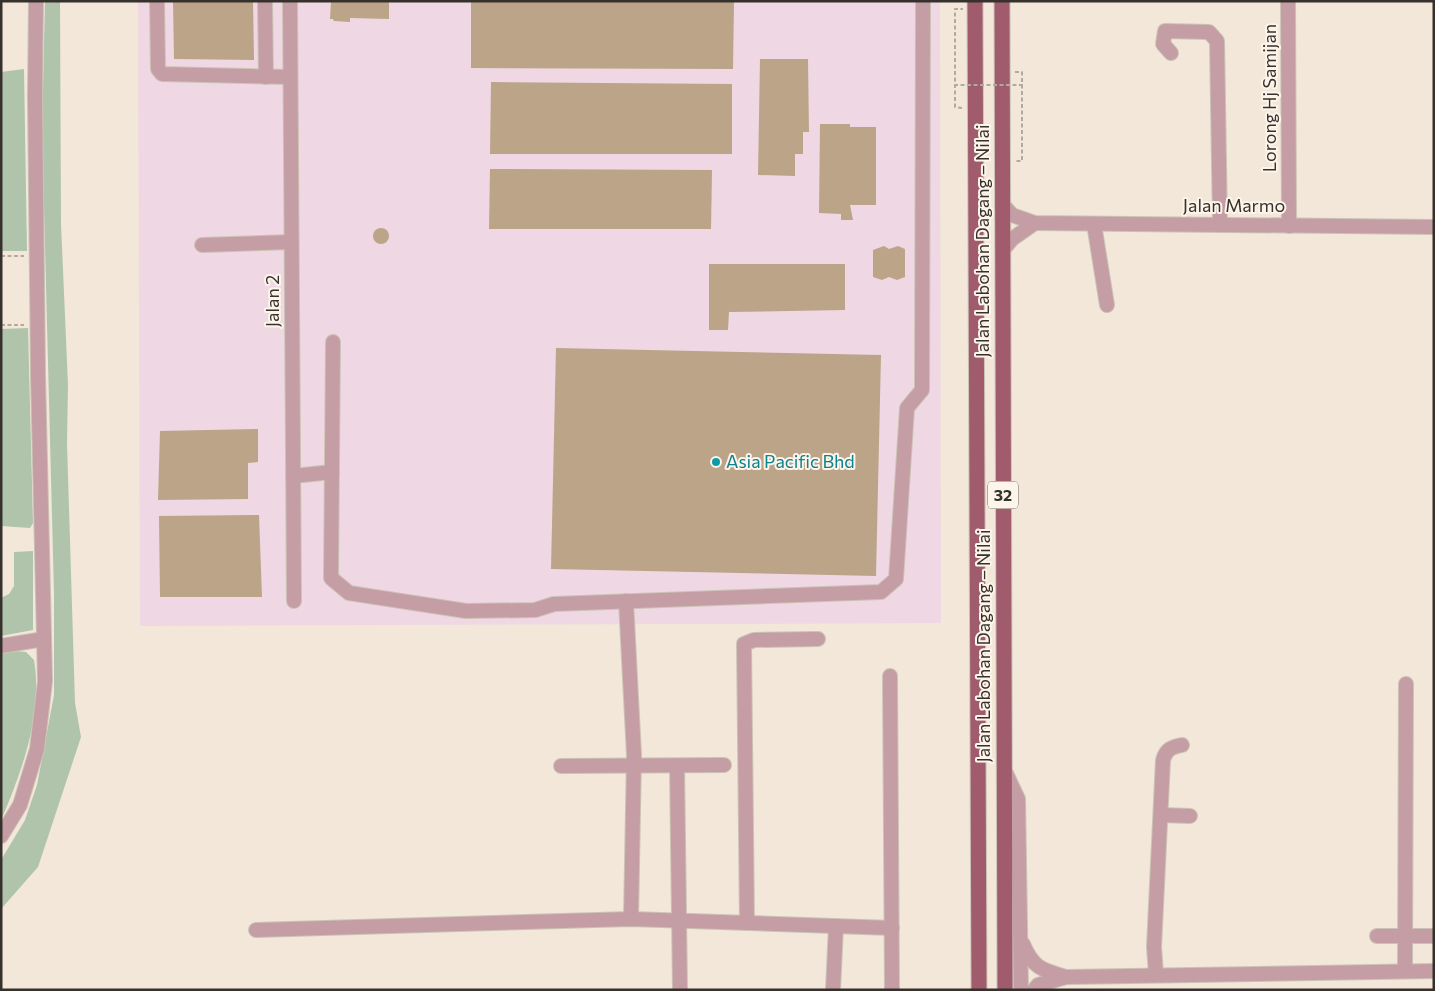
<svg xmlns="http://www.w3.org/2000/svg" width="1435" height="991" viewBox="0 0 1435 991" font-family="Commissioner,sans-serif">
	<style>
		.industrial { fill: #efd7e3 }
		.green { fill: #b0c4ab }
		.building { fill: #bca488 }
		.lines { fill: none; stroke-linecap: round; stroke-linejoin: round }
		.minor-casing { stroke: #ccc3b6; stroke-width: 16 }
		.major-casing { stroke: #ccc3b6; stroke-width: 17 }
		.path { stroke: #b3aa9f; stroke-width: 2; stroke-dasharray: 4 2.5; stroke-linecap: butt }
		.minor { stroke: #c49da5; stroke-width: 14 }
		.major { stroke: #a05c6d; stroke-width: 15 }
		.path-bridge { stroke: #b3aa9f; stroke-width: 2; stroke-dasharray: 4 2.5; stroke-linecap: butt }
		.culture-dot { fill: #0f9aa8; stroke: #fdf4ea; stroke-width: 2 }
		.labels { text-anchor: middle; stroke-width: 4; stroke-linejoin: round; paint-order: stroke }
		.shield { fill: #fdf4ea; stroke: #726c65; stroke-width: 1 }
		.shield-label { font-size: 16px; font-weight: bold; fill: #36312c }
		.street-label { font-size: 18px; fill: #36312c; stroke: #fdf4ea }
		.culture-label { font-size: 18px; fill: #0d838f; stroke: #fdf4ea; text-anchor: start }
	</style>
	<rect width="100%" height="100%" fill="#f2e7d9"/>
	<polygon class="industrial" points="138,1 940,1 941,623 140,626"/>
	<g class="green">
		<polygon points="45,1 60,1 61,224 68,385 67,443 75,703 81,737 38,867 1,909 1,860 25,820 37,785 54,695 54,593 42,132"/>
		<polygon points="24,69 27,251 1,251 1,72"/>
		<polygon points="28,328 33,523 30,528 1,526 1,329"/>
		<polygon points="33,551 33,630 1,636 1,598 9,594 14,586 14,552"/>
		<path d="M15,651l11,1 8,8c9,53 -12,112 -33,160v-167z"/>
	</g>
	<g class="building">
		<polygon points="173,1 253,1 254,60 174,59"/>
		<polygon points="331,1 389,1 389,19 350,18 350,22 334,21 333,19 330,19"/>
		<polygon points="471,1 734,2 733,69 471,68"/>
		<polygon points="760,59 808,59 809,132 803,132 803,154 795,154 795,176 758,175"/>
		<polygon points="491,82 732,84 732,154 490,154"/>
		<polygon points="820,124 850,124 850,127 876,127 876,205 850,205 853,220 841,220 841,214 819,213"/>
		<polygon points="490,169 712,170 711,229 489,229"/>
		<circle cx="381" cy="236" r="8"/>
		<polygon points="884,246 889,249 898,246 905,249 905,277 897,280 889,277 882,280 873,277 873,250"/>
		<polygon points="709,264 845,264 845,310 729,312 728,330 709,330"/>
		<polygon points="556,348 881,355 876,576 551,569"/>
		<polygon points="258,429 258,462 248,463 248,499 158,500 160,431"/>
		<polygon points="259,515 262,597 160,597 159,516"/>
	</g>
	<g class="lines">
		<g class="minor-casing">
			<g id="minor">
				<polyline points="157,1 158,69 162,74 290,77"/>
				<polyline points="265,1 266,77"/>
				<polyline points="290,1 294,601"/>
				<polyline points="1288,1 1289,226"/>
				<polyline points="1171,53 1163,44 1165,31 1209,32 1217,41 1220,225"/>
				<polyline points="1002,204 1012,215 1035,223 1434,227"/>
				<polyline points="1094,224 1107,305"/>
				<polyline points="202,245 291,242"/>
				<polyline points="1003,250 1012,239 1035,223"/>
				<polyline points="333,342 331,578 349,593 466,611 535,610 554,604 881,592 896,579 907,408 922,390 923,1"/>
				<polyline points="293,476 332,472"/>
				<polyline points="626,601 634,755 631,919"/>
				<polyline points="1,646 44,639"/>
				<polyline points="890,676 892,990"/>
				<polyline points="561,766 724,765"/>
				<polyline points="677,766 680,990"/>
				<polyline points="1004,769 1018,799 1021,990"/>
				<polyline points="1162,815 1190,816"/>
				<polyline points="1,836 20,805 37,749 45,681 38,375 35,95 36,1"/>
				<polyline points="747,923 744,644 754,640 818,639"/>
				<polyline points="256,930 631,919 892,928"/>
				<polyline points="1377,936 1434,936"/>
				<path d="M1023,944c10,24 19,26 43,33l-28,8 -4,5"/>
				<polyline points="1405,971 1406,684"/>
				<path d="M1156,974l-2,-27 9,-187c3,-11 9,-13 19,-15"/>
				<polyline points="1066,977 1434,971"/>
				<polyline points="833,990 836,926"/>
			</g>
		</g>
		<g class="major-casing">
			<g id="major">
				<polyline points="975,1 979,990"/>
				<polyline points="1002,1 1005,990"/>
			</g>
		</g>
		<g class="path">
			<polyline points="1015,72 1022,72 1022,161 1016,161"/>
			<polyline points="962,108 955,107 955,9 963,9"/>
			<polyline points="1,256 24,256"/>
			<polyline points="1,325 24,325"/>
		</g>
		<use href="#minor" class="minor"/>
		<use href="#major" class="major"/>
		<polyline class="path-bridge" points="954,85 1023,85"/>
	</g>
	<circle class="culture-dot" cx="716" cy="462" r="5"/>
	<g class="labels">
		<rect class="shield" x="988" y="481.5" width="30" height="27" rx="4"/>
		<g class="shield-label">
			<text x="1003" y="501">32</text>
		</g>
		<g class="street-label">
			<text transform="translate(1270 98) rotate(-90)" y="6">Lorong Hj Samijan</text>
			<text x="1234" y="212">Jalan Marmo</text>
			<text transform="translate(983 241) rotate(-90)" y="6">Jalan Labohan Dagang ‒ Nilai</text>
			<text transform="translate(273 301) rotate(-90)" y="6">Jalan 2</text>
			<text transform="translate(984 646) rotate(-90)" y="6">Jalan Labohan Dagang ‒ Nilai</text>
		</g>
		<g class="culture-label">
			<text x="726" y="468">Asia Pacific Bhd</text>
		</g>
	</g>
	<rect width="1435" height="991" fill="none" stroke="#36312c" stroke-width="5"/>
</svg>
